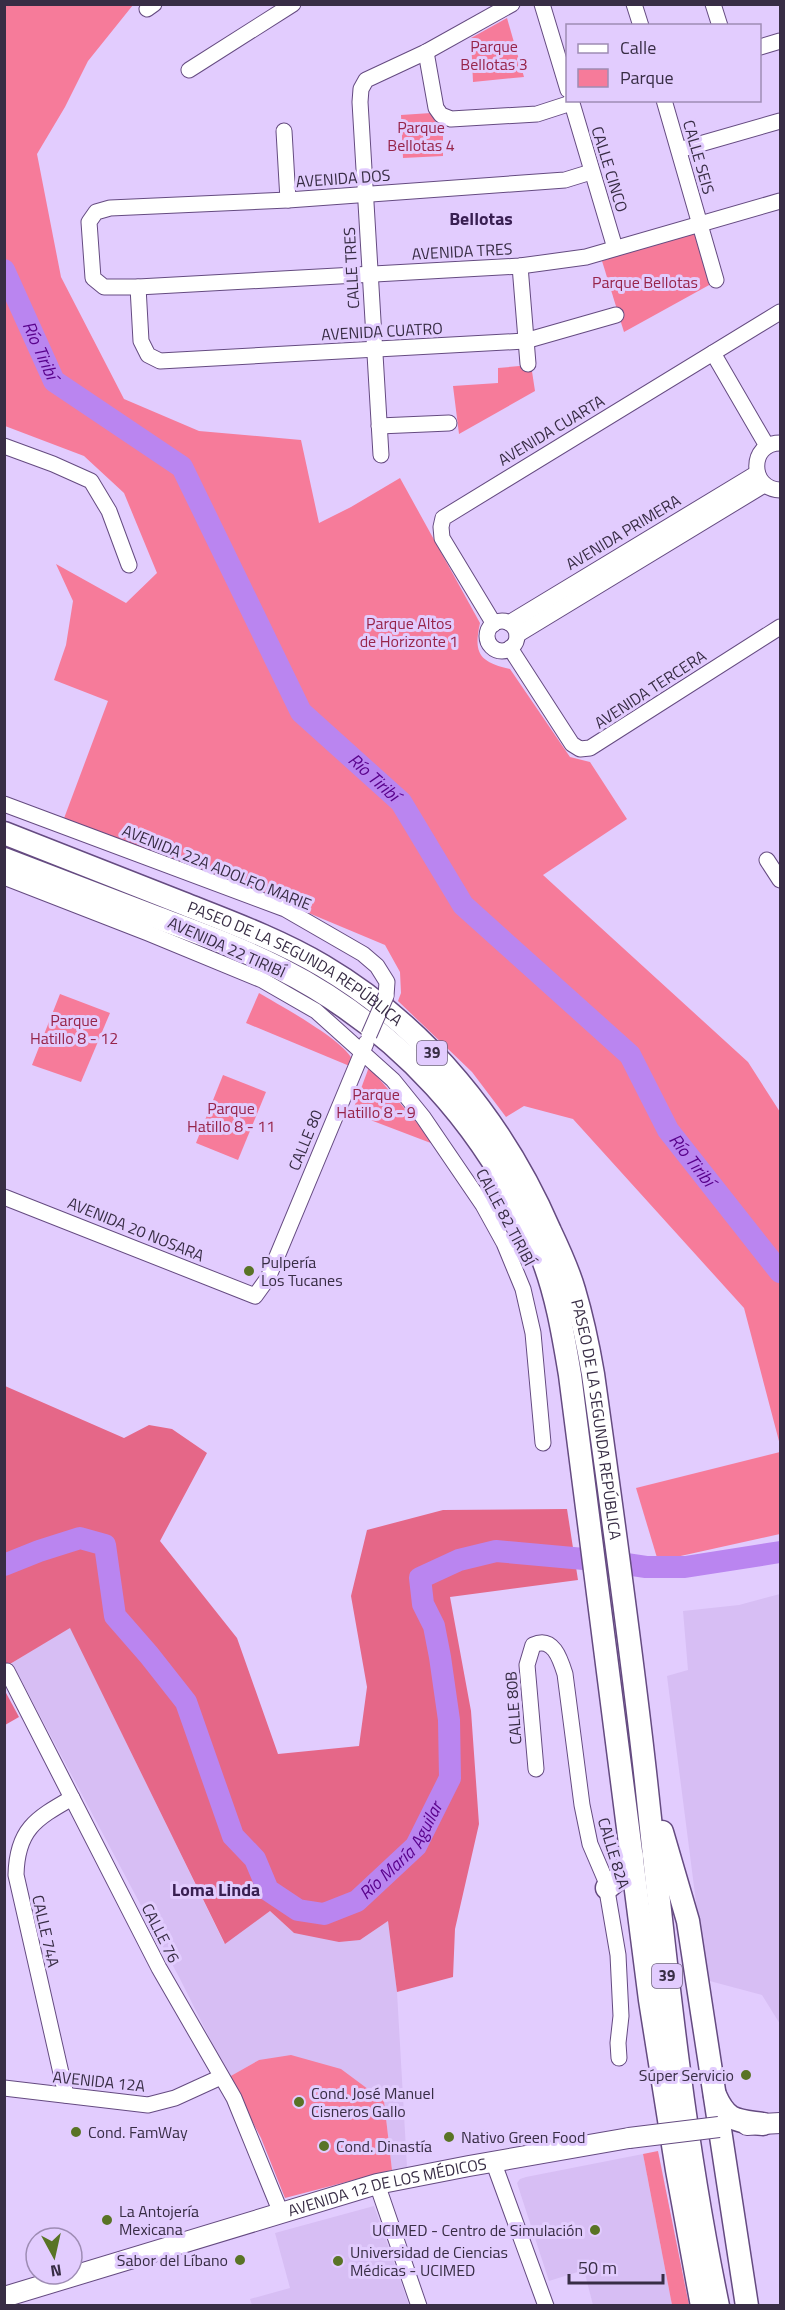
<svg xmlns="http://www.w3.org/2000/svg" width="785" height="2310" viewBox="0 0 785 2310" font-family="'Titillium Web',sans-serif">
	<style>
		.built { fill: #d7bef4 }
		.green { fill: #f67b9a }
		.forest { fill: #e56788 }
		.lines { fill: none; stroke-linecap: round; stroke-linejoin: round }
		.river { stroke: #ba85f0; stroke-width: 22 }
		.minor-casing { stroke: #654b81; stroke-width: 17 }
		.major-casing { stroke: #654b81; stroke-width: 22 }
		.highway-casing { stroke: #654b81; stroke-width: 25 }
		.minor { stroke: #fff; stroke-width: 15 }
		.major { stroke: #fff; stroke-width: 20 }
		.highway { stroke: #fff; stroke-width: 22 }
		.minor-bridge-casing { stroke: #654b81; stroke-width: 17; stroke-linecap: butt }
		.major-bridge-casing { stroke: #654b81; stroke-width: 22; stroke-linecap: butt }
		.minor-bridge { stroke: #fff; stroke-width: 15 }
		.major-bridge { stroke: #fff; stroke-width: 20 }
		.poi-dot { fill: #597325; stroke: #e2ccfe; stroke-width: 2 }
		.labels { text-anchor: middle; stroke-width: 6; stroke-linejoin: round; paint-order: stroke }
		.shield { fill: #e2ccfe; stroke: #6b5d7c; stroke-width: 1.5 }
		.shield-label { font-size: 15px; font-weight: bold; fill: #382d45 }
		.park-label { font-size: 16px; fill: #97244a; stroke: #e2ccfe }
		.street-label { font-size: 16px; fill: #382d45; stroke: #e2ccfe }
		.poi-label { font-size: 16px; fill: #382d45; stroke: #e2ccfe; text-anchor: start }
		.neighbourhood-label { font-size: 18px; font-weight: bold; fill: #391f52; stroke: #e2ccfe }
		.water-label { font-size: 18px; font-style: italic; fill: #59028c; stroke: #e2ccfe }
	</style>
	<rect width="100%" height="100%" fill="#e2ccfe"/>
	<g class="built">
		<polygon points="780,1594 780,2024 762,1995 706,1980 667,1676 688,1670 683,1611 739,1605"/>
		<polygon points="70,1627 224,1943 270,1911 294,1933 360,1940 388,1921 397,1992 407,2167 392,2170 384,2101 259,2060 229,2077 179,1977 12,1663"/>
		<polygon points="643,2154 672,2305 593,2305 584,2270 549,2281 517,2183 520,2179 526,2177"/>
		<polygon points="374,2206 409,2305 252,2305 250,2299 290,2288 275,2233"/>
	</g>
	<g class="green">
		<path d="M4,5h129l-45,56 -23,46 -28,47 24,123 63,122 75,32 102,9 18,83 32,-16 49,-29 80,145c-7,31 0,39 30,46l60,88 20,5 37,57 -84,56 205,187 32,50v333l-36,-137 -171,-189 -49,-13 -18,11 -34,-45 -74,-71 3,-8 -1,-21 -15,-27 -129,-54 -193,-70 45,-120 -54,-21 12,-35 7,-44 -17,-37 70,39 31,-30 -33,-80 -40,-37 -79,-30z"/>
		<polygon points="507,18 524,77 473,82 471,38"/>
		<polygon points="431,113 436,123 443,128 443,156 403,158 401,115"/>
		<polygon points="695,230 711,284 624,332 602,261"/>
		<polygon points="531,365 535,391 459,434 453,386 498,383 498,368"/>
		<path d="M259,993c20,12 87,48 94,68l-1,6 -106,-44z"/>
		<polygon points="60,994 110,1013 81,1082 32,1065"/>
		<polygon points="369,1067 436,1145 352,1113"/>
		<polygon points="223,1075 266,1092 238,1160 196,1143"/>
		<polygon points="780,1452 780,1534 658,1561 636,1488"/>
		<polygon points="291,2055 341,2069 384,2101 392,2170 285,2198 261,2138 229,2077 259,2060"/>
		<polygon points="658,2151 689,2305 672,2305 643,2154"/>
	</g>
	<g class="forest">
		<polygon points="5,1386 124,1438 149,1425 172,1429 207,1453 160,1541 237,1638 278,1754 359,1746 367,1687 351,1596 367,1530 443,1510 567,1509 578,1580 450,1597 471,1711 479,1824 455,1929 453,1977 397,1992 388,1921 360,1940 339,1942 294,1933 270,1911 225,1944 70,1628 5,1667"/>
		<polygon points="5,1691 19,1717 5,1725 4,1725"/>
	</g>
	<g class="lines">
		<g class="river">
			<path id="s1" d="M4,270l50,111 128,86 119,245 100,90 62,103 167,150 38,75 112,142"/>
			<path id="s2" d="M4,1565l35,-14 41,-13 25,7 10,71 34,39 37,47 47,134 22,23 13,31 30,20 26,4 33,-13 59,-55 34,-68 -1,-58 -9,-63 -6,-31 -11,-22 -3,-26 39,-18 37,-9 110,10 40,6h39l95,-15"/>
		</g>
		<g class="minor-casing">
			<g id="minor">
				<polyline points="542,4 568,90"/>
				<polyline points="634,4 641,26"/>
				<polyline points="713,4 720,26"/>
				<polyline points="147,9 154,4"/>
				<polyline points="760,47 780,41"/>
				<polyline points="426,52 436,108 441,115 451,119 537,114 571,103"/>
				<polyline points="189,70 293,4"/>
				<polyline points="571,100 615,248"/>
				<polyline points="664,100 716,280"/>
				<polyline points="284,131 288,200"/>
				<polyline points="679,150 780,121"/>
				<polyline points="591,172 565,180 288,200 110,208 96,212 89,222 93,278 104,287 138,287 141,341 148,355 160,361 525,341 616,315"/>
				<polyline points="520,266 528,364"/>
				<polyline points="138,287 520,266 586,257 780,201"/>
				<polyline points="713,353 767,446"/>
				<polyline points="379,426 449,423"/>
				<path d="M780,443c-31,0 -31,46 0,47"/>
				<polyline points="4,446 53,464 91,481 109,511 129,565"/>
				<polyline points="381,455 360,102 361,89 366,80 426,52 512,4"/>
				<circle cx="502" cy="636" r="15"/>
				<polyline points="509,623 757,473"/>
				<polyline points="494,624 442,538 441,527 443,518 780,312"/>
				<polyline points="517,635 764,485"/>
				<polyline points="510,648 572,744 580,749 590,748 780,627"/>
				<polyline points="4,804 285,909 363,954 377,966 387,982 386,996"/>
				<polyline points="767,860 780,880"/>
				<polyline points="4,877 148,933 262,980 316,1011 393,1080 423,1117 483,1205 504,1243 523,1289 533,1333 543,1443"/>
				<polyline points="4,1197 255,1296 268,1278 366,1043"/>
				<polyline points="7,1671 159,1968 234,2098 281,2213"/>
				<path d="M536,1769l-9,-104 6,-20c20,-9 27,13 32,29l17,131 8,39 15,35 13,76 3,61 -3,27 1,15"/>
				<polyline points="4,2088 148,2105 175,2098 221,2077"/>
				<path d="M66,2095l-50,-220c1,-45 19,-56 56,-77"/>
				<polyline points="493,2161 546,2306"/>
				<polyline points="377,2184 419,2306"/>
			</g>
		</g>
		<g class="major-casing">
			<g id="major">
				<polyline points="747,2125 780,2123"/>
				<path id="s3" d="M4,2297l373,-113 92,-18 160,-28"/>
			</g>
		</g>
		<g class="highway-casing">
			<g id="highway">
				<path id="s4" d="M4,833c60,23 119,47 178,70 48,19 97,37 141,63 103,61 180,156 227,265 9,19 18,38 24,59 8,27 14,55 19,84 19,136 38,271 53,407 19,176 36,352 72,525"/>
				<path d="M4,859c50,19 99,38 149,57 42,16 85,31 126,52 119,60 210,160 261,284 16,39 23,81 30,123l80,625 27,170 25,136"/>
				<polyline points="662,1832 688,1921 747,2306"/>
				<polyline points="607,1888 619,1878 632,1856"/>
				<path d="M715,2095c12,27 21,25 48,29"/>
			</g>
		</g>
		<use href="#minor" class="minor"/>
		<use href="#major" class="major"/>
		<use href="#highway" class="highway"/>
		<g class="minor-bridge-casing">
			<polyline id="minor-bridge" points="369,1035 386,996"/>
		</g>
		<g class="major-bridge-casing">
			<polyline id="major-bridge" points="629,2138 719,2127"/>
		</g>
		<use href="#minor-bridge" class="minor-bridge"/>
		<use href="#major-bridge" class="major-bridge"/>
	</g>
	<g class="poi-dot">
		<circle cx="249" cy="1271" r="6"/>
		<circle cx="746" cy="2075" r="6"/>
		<circle cx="299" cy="2102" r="6"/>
		<circle cx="76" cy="2132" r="6"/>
		<circle cx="449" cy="2137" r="6"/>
		<circle cx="324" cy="2146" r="6"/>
		<circle cx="107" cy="2220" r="6"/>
		<circle cx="595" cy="2230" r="6"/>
		<circle cx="240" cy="2260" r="6"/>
		<circle cx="338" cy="2261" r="6"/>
	</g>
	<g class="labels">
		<g class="shield">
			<rect x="417" y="1041" width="30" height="24" rx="4.5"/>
			<rect x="652" y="1964" width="30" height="24" rx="4.5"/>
		</g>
		<g class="shield-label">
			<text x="432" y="1058">39</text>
			<text x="667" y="1981">39</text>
		</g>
		<g class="park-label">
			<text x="494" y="52">Parque<tspan x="494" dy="18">Bellotas 3</tspan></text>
			<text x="421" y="133">Parque<tspan x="421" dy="18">Bellotas 4</tspan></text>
			<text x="645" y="288">Parque Bellotas</text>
			<text x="409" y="629">Parque Altos<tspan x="409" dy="18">de Horizonte 1</tspan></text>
			<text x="74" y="1026">Parque<tspan x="74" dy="18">Hatillo 8 - 12</tspan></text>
			<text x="376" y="1100">Parque<tspan x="376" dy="18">Hatillo 8 - 9</tspan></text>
			<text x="231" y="1114">Parque<tspan x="231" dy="18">Hatillo 8 - 11</tspan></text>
		</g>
		<g class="street-label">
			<text transform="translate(699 157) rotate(74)" y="6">CALLE SEIS</text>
			<text transform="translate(610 169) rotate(73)" y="6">CALLE CINCO</text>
			<text transform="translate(343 178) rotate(-4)" y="6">AVENIDA DOS</text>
			<text transform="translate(462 251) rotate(-3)" y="6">AVENIDA TRES</text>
			<text transform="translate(351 268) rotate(-93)" y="6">CALLE TRES</text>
			<text transform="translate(382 331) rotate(-3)" y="6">AVENIDA CUATRO</text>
			<text transform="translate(551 430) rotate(-31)" y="6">AVENIDA CUARTA</text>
			<text transform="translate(623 532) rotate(-31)" y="6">AVENIDA PRIMERA</text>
			<text transform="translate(650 689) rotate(-33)" y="6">AVENIDA TERCERA</text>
			<text transform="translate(217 867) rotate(22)" y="6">AVENIDA 22A ADOLFO MARIE</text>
			<text transform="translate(227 947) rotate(24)" y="6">AVENIDA 22 TIRIBÍ</text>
			<text dy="6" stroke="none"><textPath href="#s4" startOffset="320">PASEO DE LA SEGUNDA REPÚBLICA</textPath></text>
			<text transform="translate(305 1140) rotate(-68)" y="6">CALLE 80</text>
			<text transform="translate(506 1217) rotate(62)" y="6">CALLE 82 TIRIBÍ</text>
			<text transform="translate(136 1229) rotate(22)" y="6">AVENIDA 20 NOSARA</text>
			<text dy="6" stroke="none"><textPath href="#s4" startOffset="896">PASEO DE LA SEGUNDA REPÚBLICA</textPath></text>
			<text transform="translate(513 1708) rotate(-94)" y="6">CALLE 80B</text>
			<text transform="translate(614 1853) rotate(73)" y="6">CALLE 82A</text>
			<text transform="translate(46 1931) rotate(77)" y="6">CALLE 74A</text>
			<text transform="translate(161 1933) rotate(63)" y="6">CALLE 76</text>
			<text transform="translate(99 2081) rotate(6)" y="6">AVENIDA 12A</text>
			<text dy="6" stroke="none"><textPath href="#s3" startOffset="399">AVENIDA 12 DE LOS MÉDICOS</textPath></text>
		</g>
		<g class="poi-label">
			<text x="261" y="1268">Pulpería<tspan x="261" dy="18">Los Tucanes</tspan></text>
			<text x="734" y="2081" text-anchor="end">Súper Servicio</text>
			<text x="311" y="2099">Cond. José Manuel<tspan x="311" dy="18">Cisneros Gallo</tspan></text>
			<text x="88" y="2138">Cond. FamWay</text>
			<text x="461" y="2143">Nativo Green Food</text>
			<text x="336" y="2152">Cond. Dinastía</text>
			<text x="119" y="2217">La Antojería<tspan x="119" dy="18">Mexicana</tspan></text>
			<text x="583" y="2236" text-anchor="end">UCIMED - Centro de Simulación</text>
			<text x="350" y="2258">Universidad de Ciencias<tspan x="350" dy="18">Médicas - UCIMED</tspan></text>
			<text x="228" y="2266" text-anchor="end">Sabor del Líbano</text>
		</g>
		<g class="neighbourhood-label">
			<text x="481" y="225">Bellotas</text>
			<text x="216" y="1896">Loma Linda</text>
		</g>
		<g class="water-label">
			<text dy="6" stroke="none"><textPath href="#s1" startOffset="88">Río Tiribí</textPath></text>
			<text dy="6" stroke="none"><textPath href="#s1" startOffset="646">Río Tiribí</textPath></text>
			<text dy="6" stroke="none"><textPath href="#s1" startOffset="1150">Río Tiribí</textPath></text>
			<text dy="6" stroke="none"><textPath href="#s2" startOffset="663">Río María Aguilar</textPath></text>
		</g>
	</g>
	<rect width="785" height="2310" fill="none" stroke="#382d45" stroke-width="12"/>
	<rect x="566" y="24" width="195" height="78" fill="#e2ccfe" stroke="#9e8cb4" stroke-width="1.5"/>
	<rect x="578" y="44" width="30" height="9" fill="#ffffff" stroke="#9e8cb4" stroke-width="1.5"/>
	<text x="620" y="54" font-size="18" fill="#382d45">Calle</text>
	<rect x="578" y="69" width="30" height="18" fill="#f67b9a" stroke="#9e8cb4" stroke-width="1.5"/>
	<text x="620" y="84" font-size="18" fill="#382d45">Parque</text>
	<g transform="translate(54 2256) rotate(172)"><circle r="28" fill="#e2ccfe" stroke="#9e8cb4" stroke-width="1.5"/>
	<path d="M0-4.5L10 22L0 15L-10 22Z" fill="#597325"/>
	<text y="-9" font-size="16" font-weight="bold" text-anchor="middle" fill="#382d45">N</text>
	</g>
	<path d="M569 2274v9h94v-9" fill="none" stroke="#382d45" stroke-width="3"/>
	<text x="578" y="2274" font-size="18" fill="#382d45" stroke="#e2ccfe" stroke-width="4.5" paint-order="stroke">50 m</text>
</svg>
